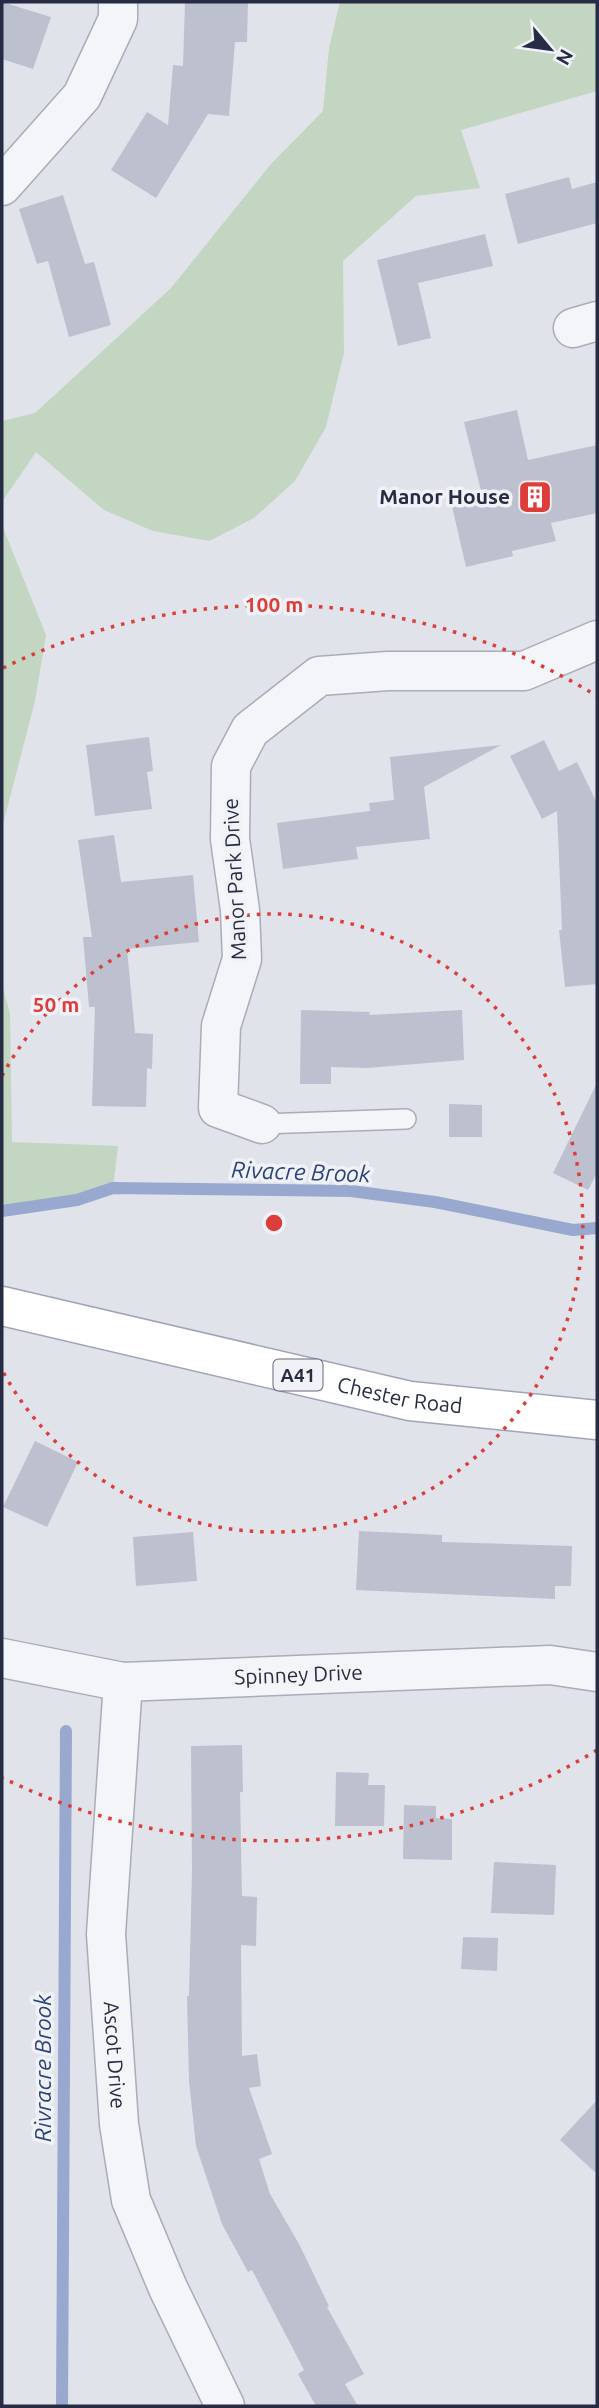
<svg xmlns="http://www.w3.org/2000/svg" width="599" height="2408" viewBox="0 0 599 2408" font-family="Ubuntu,sans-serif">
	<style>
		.green { fill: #c2d6c1 }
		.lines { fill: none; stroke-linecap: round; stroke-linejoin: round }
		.stream { stroke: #98a8cf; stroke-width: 12 }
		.building { fill: #bdc0ce }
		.lane-casing { stroke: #a9acb9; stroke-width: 22 }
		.street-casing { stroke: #a9acb9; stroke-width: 41 }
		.primary-casing { stroke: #9fa4b8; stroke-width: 41 }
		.lane { stroke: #f4f5f9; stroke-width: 19 }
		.street { stroke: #f4f5f9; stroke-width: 38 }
		.primary { stroke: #fff; stroke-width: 38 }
		.ring { fill: none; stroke: #dd3e39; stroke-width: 3.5; stroke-dasharray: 3.5 7 }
		.labels { text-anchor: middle; stroke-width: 7; stroke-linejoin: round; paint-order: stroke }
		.shield { fill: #f1f2f8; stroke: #64677b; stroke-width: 2 }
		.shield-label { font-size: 19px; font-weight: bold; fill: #272c45 }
		.poi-label { font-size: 21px; font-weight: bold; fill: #272c45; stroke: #f1f2f8; text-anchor: end }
		.street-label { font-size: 21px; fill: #272c45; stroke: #f1f2f8 }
		.water-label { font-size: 23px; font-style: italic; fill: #2c427d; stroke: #f1f2f8 }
		.centre { fill: #dd3e39; stroke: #f1f2f8; stroke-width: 3.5 }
		.ring-label { font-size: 21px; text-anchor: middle; font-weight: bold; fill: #dd3e39; stroke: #f1f2f8; stroke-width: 7; stroke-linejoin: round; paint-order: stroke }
	</style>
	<rect width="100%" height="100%" fill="#e1e3eb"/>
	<g class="green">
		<polygon points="340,2 597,2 597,91 461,130 480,188 416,196 343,261 344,353 326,427 295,481 254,518 209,541 153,531 104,510 36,452 2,502 2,421 35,413 171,288 271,164 323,111 329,48"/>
		<polygon points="2,525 46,635 35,701 2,828"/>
		<polygon points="2,985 10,1013 12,1142 118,1146 113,1188 77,1200 2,1211"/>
	</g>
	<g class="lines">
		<g class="stream">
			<polyline points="2,1211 77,1200 113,1188 351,1191 435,1202 573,1230 597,1228"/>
			<polyline points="62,2406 66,1731"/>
		</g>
	</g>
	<g class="building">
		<polygon points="2,2 51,17 33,69 2,59"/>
		<polygon points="185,2 248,2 247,42 235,42 229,116 208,114 156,198 111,170 147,112 168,125 173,65 183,66"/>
		<polygon points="569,177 572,189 597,182 597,223 518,244 505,194"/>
		<polygon points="63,195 85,264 94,262 111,325 69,337 48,261 37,264 19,209"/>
		<polygon points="485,234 493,266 418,283 431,338 398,346 377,260"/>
		<polygon points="517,410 528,460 597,445 597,513 551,523 556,541 512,551 513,556 466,567 451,502 482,495 464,422"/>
		<polygon points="149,737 153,771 147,772 152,809 95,816 86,745"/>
		<polygon points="544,740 559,771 577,762 597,803 597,984 565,987 559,930 562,930 557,811 542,819 510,756"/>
		<polygon points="501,745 424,787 430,839 356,847 358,859 283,869 277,823 370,811 369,803 394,800 390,757"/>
		<polygon points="114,835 121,882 193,875 199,942 127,949 135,1033 153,1034 152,1069 147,1068 146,1107 92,1106 95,1007 89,1007 83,937 92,937 78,840"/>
		<polygon points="301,1010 370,1012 369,1015 462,1010 464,1060 367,1068 331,1067 331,1084 300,1084"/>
		<polygon points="597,1083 597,1173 588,1190 553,1173"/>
		<polygon points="449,1104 482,1105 482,1137 449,1137"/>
		<polygon points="35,1441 78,1462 47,1527 3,1507"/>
		<polygon points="359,1531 442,1535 442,1542 572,1546 571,1586 555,1586 555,1599 356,1590"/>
		<polygon points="193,1532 197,1581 136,1586 133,1537"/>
		<polygon points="242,1745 243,1792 240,1792 242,1896 257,1897 256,1946 241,1945 242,2056 257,2054 261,2086 249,2088 272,2154 259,2159 270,2194 299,2244 329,2306 327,2307 364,2374 345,2384 358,2406 316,2406 298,2374 304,2370 252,2270 248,2272 222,2224 196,2146 189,2081 187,1996 189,1996 192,1870 191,1746"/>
		<polygon points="336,1772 369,1773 368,1785 385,1785 384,1826 335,1826"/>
		<polygon points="404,1805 436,1806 436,1818 452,1819 452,1860 403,1859"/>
		<polygon points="494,1862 556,1865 554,1915 491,1913"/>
		<polygon points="463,1937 498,1938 497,1971 461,1969"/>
		<polygon points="597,2100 597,2174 560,2140"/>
	</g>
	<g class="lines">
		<g class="lane-casing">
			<polyline id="lane" points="262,1124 406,1119"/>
		</g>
		<g class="street-casing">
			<g id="street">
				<polyline points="2,186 82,96 118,19 118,2"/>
				<polyline points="573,328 597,321"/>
				<polyline points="262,1124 218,1108 221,1026 242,959 240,910 230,839 231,766 250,730 319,676 388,671 524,671 597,640"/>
				<path id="s1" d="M2,1658l121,24 427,-17 47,7"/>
				<path id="s2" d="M123,1682l-17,252 13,190 12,76 37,88 57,118"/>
			</g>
		</g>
		<g class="primary-casing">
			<g id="primary">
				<path id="s3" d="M2,1306l408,95 187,19"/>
			</g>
		</g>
		<use href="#lane" class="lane"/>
		<use href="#street" class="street"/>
		<use href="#primary" class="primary"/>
	</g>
	<g class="ring">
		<path d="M2 1076A309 309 0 1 1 2 1370"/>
		<path d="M597 1750A618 618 0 0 1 3 1778M3 668A618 618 0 0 1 597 696"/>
	</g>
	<defs>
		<g id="building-square" transform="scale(1.75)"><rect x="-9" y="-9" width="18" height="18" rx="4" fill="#dd3e39" stroke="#f1f2f8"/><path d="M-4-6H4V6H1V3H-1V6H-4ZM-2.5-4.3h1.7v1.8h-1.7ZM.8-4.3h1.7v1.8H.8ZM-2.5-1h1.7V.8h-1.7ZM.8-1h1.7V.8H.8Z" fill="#fff"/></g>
	</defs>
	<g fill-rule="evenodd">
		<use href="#building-square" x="535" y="497"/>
	</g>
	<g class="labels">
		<rect class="shield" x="273.5" y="1359.5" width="49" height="31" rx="5"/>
		<g class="shield-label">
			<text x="298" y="1382">A41</text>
		</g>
		<g class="poi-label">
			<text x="510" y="504">Manor House</text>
		</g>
		<g class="street-label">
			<text transform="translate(235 879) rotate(-93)" y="7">Manor Park Drive</text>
			<text dy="7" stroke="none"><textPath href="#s3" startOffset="408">Chester Road</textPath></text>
			<text dy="7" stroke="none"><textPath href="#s1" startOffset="299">Spinney Drive</textPath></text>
			<text dy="7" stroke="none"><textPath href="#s2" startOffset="374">Ascot Drive</textPath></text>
		</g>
		<g class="water-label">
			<text transform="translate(301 1172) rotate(2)" y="8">Rivacre Brook</text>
			<text transform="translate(43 2068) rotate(-90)" y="8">Rivracre Brook</text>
		</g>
	</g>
	<circle cx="274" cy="1223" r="10" class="centre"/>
	<g class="ring-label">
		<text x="274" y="612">100 m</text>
		<text x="56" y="1012">50 m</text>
	</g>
	<rect width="599" height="2408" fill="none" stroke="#272c45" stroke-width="7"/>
	<g transform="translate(550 49) rotate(119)" stroke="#f1f2f8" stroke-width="5" paint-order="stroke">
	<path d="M0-5L12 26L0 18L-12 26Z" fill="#272c45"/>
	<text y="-10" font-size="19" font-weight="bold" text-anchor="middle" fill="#272c45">N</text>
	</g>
</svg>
